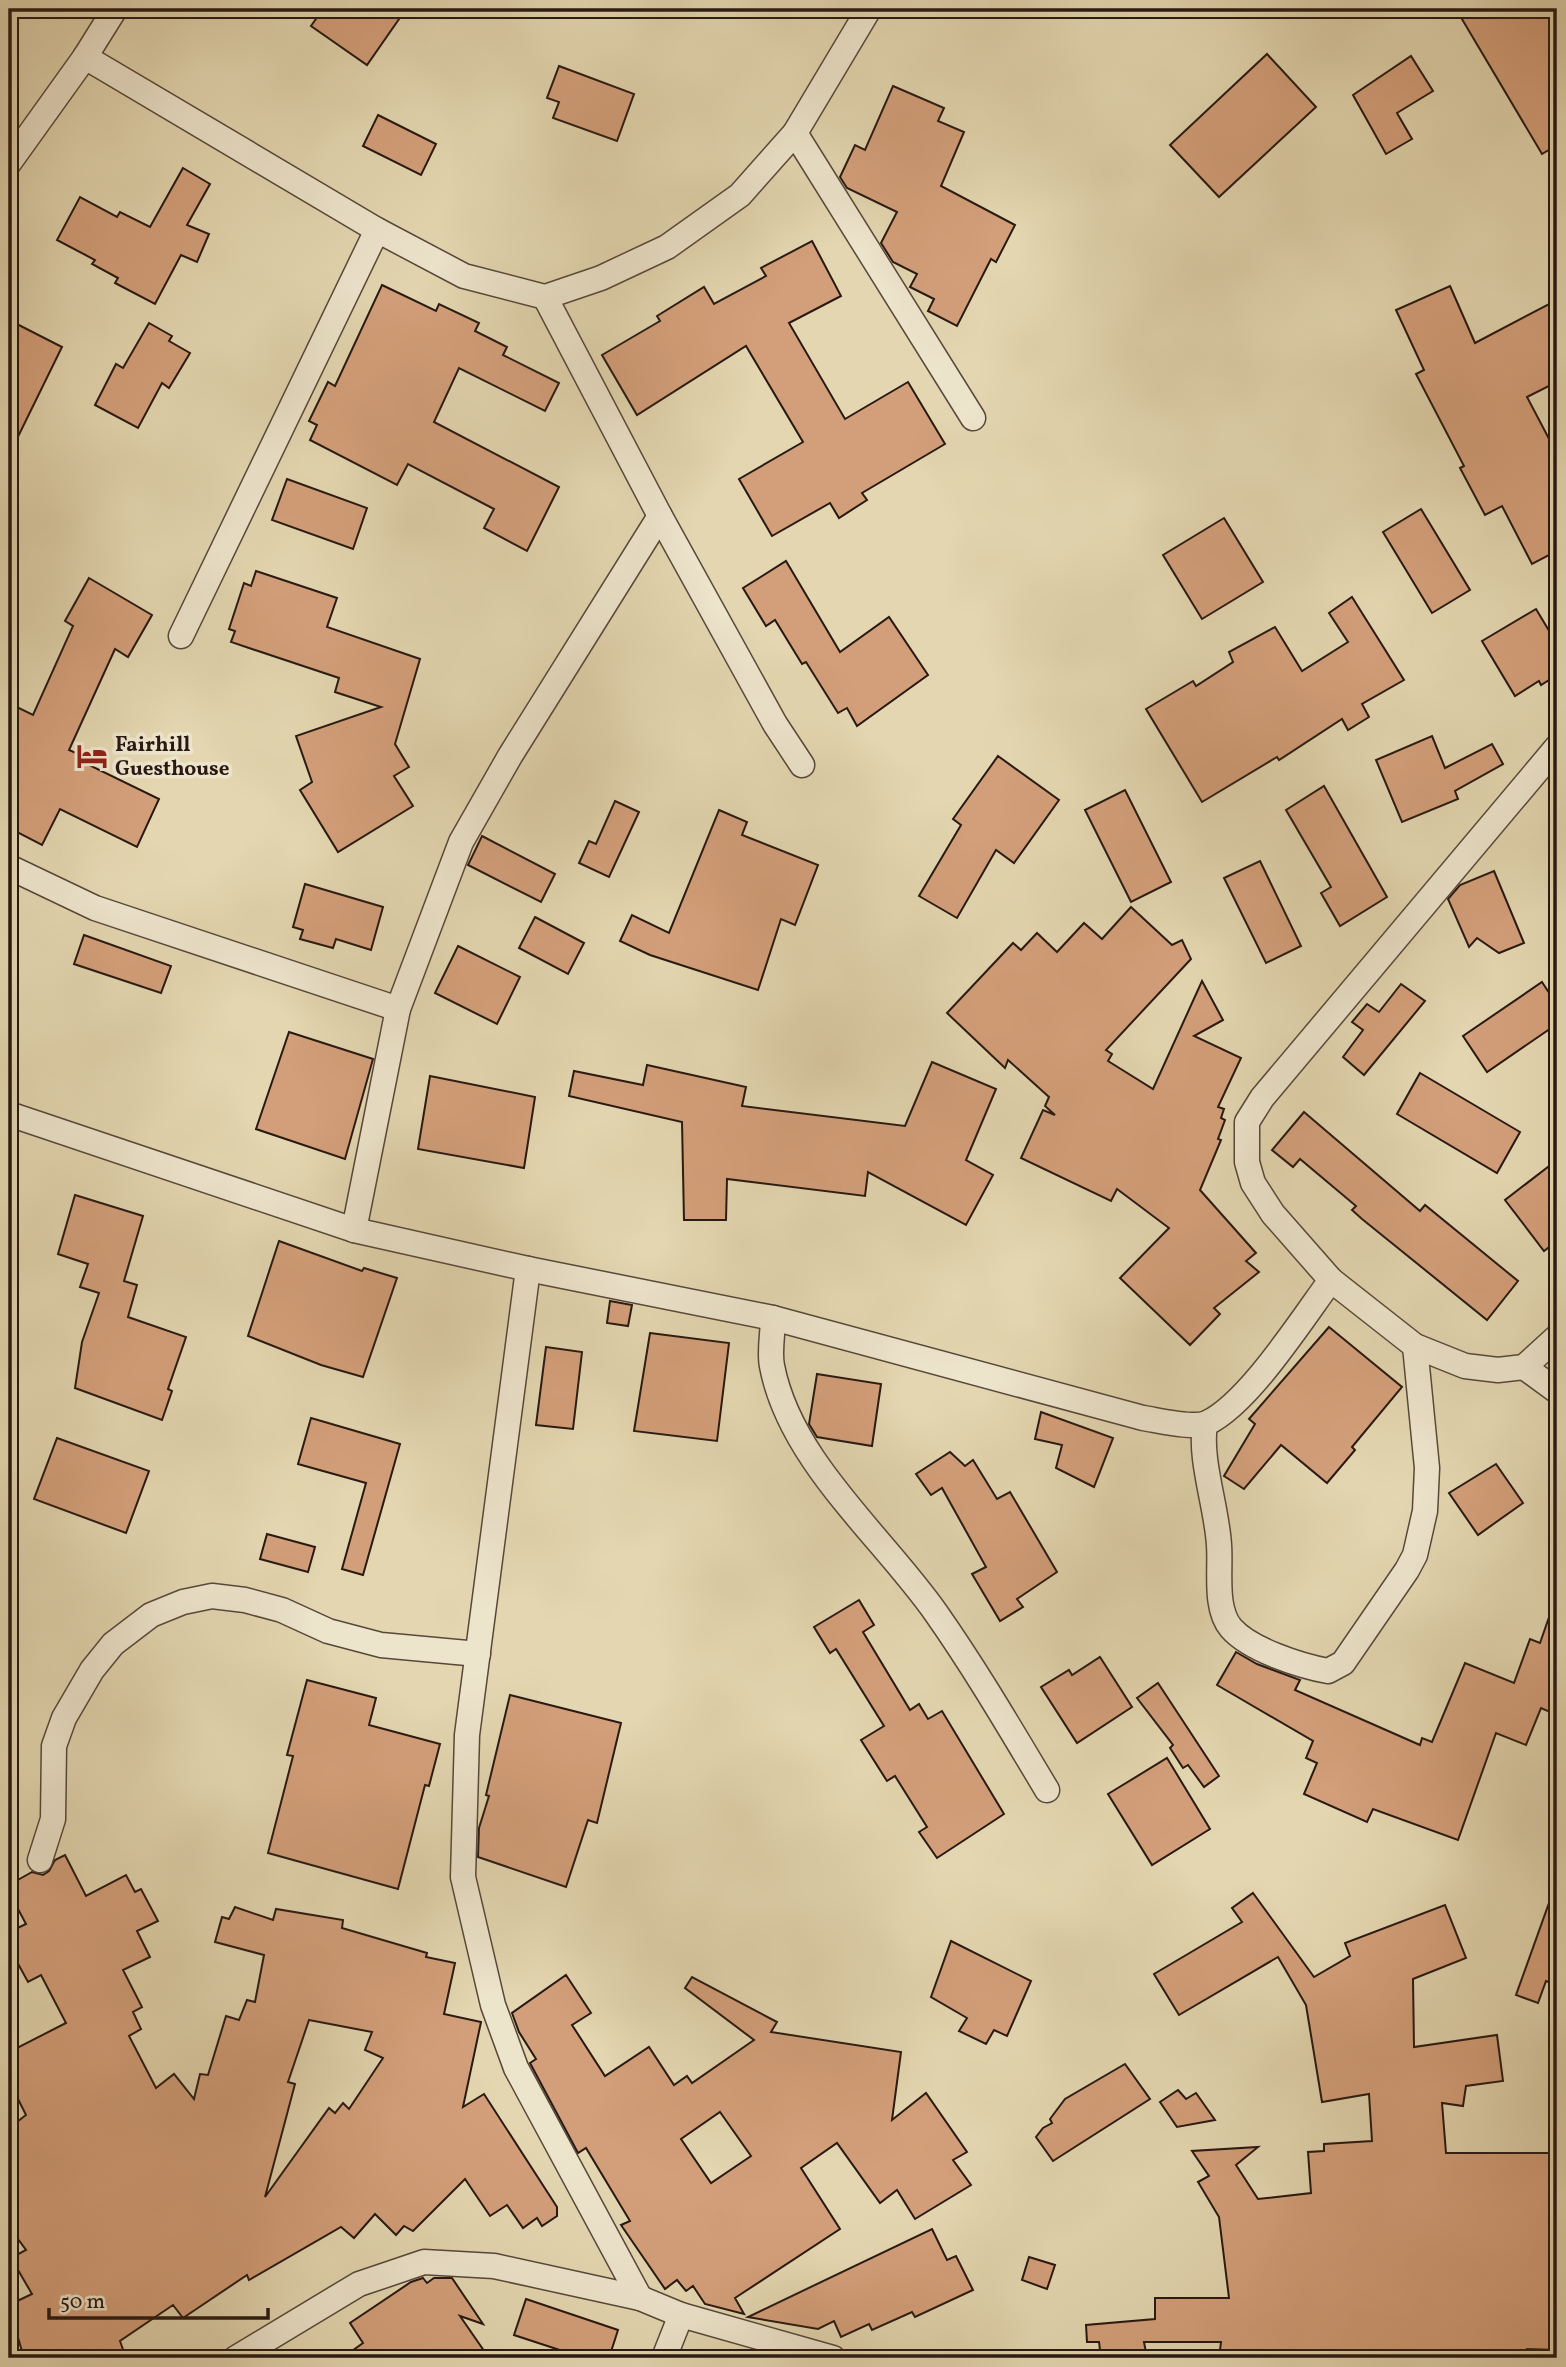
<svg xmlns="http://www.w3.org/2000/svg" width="1566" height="2367" viewBox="0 0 1566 2367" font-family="Vollkorn,serif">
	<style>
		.building { fill: #d39f7a; stroke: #281912; stroke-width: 2; fill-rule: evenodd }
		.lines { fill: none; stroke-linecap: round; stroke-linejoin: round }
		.minor-casing { stroke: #57483a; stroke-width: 27 }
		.minor { stroke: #ede4cc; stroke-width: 24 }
		.labels { text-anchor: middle; stroke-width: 7; stroke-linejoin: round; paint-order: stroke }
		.poi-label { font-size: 21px; font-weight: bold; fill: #281912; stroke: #ede4cc; text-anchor: start }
	</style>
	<rect width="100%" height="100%" fill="#e3d6b0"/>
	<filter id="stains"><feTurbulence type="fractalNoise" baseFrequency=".00286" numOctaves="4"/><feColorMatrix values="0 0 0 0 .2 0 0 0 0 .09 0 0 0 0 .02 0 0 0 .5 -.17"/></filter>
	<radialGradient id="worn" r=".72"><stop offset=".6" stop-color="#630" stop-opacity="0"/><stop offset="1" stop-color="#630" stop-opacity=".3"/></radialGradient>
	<g class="building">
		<polygon points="323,9 406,9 367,65 311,26"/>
		<polygon points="1456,9 1557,9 1557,145 1542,154"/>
		<polygon points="1267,54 1316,107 1219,197 1170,145"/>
		<polygon points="1411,56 1433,91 1397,113 1412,139 1386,154 1353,95"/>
		<polygon points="559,66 634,94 617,141 553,118 559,102 547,98"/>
		<polygon points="893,86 944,108 938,121 964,132 941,186 1015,225 996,262 991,259 957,326 928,311 934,299 910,287 917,274 893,262 881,243 897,212 847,188 840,177 855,145 865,150"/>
		<polygon points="378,115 436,144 421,175 363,146"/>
		<polygon points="183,168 210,184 187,225 209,234 197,262 181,255 155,304 115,283 118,278 92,264 95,260 57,240 80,197 117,217 120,212 150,227"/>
		<polygon points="812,241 841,296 789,323 845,419 908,382 945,444 862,493 867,500 839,518 830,503 772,536 739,479 803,442 746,346 637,415 602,355 660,321 657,316 704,287 714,304 766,276 761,268"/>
		<polygon points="382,285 436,311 439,304 479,323 475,331 507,347 503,355 559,383 545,411 459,368 434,422 559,487 527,551 484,528 494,509 408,464 397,485 310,440 317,425 309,421 328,382 335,386"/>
		<polygon points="1450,286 1475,343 1551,303 1557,315 1557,382 1527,397 1557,454 1557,551 1532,564 1502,506 1485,515 1460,468 1464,466 1416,374 1424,370 1396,310"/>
		<polygon points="9,320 62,347 9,455"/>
		<polygon points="149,323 172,336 169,341 190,353 169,388 162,383 138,428 95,405 116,364 123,368"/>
		<polygon points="287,479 367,508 353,549 272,520"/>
		<polygon points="1421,509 1470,590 1432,613 1383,532"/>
		<polygon points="1224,518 1263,582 1202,619 1163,555"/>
		<polygon points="786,561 840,652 889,617 928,675 857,726 847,708 838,713 806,662 802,664 775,620 766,626 743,588"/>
		<polygon points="256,571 337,598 327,627 420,659 395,744 409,767 394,776 413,806 338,852 300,790 312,782 296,736 381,707 335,692 339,678 231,642 235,631 229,629 244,583 251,586"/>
		<polygon points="89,578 152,615 128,657 115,649 69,750 85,757 83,762 159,799 137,847 60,809 42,845 9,828 9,724 17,707 33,715 73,626 65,621"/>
		<polygon points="1352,597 1404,680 1362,704 1369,717 1348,730 1342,719 1279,760 1277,757 1202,802 1146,709 1193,681 1196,686 1233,662 1229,652 1275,627 1302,671 1348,642 1329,613"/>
		<polygon points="1536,609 1557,644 1557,675 1541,685 1539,681 1515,696 1482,641"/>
		<polygon points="1432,736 1445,768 1492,744 1503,764 1455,791 1458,799 1402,822 1376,760"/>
		<polygon points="998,756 1059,800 1014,863 996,850 957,918 919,896 961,825 953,819"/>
		<polygon points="1324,786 1387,897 1340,926 1321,893 1331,887 1286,810"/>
		<polygon points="1125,790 1171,882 1131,902 1085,810"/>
		<polygon points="615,801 639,812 609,877 579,863 589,841 596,844"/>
		<polygon points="719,810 747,822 742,835 818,865 795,925 781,919 758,990 650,955 620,941 632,915 669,933"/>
		<polygon points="482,836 555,874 541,902 468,865"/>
		<polygon points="1260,861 1301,946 1266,963 1224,878"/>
		<polygon points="1494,871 1524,943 1499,953 1477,938 1469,947 1448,899 1460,885"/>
		<polygon points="305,884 383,907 371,950 336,939 333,948 300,939 303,930 293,927"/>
		<polygon points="1131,907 1172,945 1182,940 1191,959 1106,1050 1112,1054 1108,1061 1153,1089 1202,981 1223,1020 1194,1036 1241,1058 1218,1107 1224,1109 1221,1118 1225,1120 1218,1139 1221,1140 1200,1190 1256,1253 1246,1261 1259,1272 1214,1308 1220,1314 1190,1345 1120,1278 1169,1228 1117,1189 1111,1201 1021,1158 1043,1110 1055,1115 1045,1106 1049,1097 1008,1060 1005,1068 947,1013 1013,943 1021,950 1037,933 1057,952 1084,923 1102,939"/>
		<polygon points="535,917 584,943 568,974 519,948"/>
		<polygon points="84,935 171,966 161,993 74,964"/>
		<polygon points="458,946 520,977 497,1024 435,993"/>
		<polygon points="1542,982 1557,1005 1557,1024 1487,1072 1463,1036"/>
		<polygon points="1401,984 1425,1001 1364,1075 1343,1057 1363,1030 1352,1022 1367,1004 1379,1012"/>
		<polygon points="289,1032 373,1059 345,1159 256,1129"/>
		<polygon points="932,1062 996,1089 966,1160 993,1175 966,1225 868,1172 865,1196 727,1179 726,1220 684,1220 682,1122 569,1096 574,1071 643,1085 647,1065 746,1087 742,1106 905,1126"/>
		<polygon points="1420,1073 1520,1132 1497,1173 1397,1114"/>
		<polygon points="430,1076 535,1097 524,1168 418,1149"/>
		<polygon points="1304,1112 1420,1211 1425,1205 1518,1281 1487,1320 1362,1219 1352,1210 1356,1206 1300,1159 1293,1167 1272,1150"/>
		<polygon points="1557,1160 1557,1241 1544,1251 1505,1200"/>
		<polygon points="75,1195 143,1216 124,1281 137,1285 128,1317 186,1337 168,1389 172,1391 162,1420 75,1388 82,1342 99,1293 80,1287 88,1264 58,1254"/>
		<polygon points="279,1241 362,1271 364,1268 397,1278 363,1377 321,1365 248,1336"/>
		<polygon points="610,1301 632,1305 628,1326 607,1323"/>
		<polygon points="1329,1327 1402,1387 1352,1447 1355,1450 1327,1483 1281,1445 1244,1489 1224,1476 1255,1424 1249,1419"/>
		<polygon points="650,1333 729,1343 717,1441 634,1431"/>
		<polygon points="546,1347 582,1352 573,1429 536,1425"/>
		<polygon points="817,1374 881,1384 872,1446 817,1437 809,1424"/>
		<polygon points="1041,1412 1113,1438 1094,1487 1056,1468 1062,1445 1035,1439"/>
		<polygon points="311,1418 400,1444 363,1575 342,1569 366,1483 298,1464"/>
		<polygon points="57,1438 149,1471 126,1533 34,1499"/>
		<polygon points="950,1452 965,1466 973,1460 997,1499 1010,1492 1057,1572 1017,1599 1023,1607 1000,1621 972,1574 986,1567 942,1488 931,1495 916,1474"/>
		<polygon points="1496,1464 1523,1503 1478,1535 1449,1493"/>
		<polygon points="267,1534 315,1547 308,1572 260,1559"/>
		<polygon points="859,1600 874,1625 863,1632 910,1710 919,1704 928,1719 942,1711 1004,1814 937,1858 919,1832 927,1827 895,1776 887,1781 861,1740 884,1726 836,1649 830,1653 814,1627"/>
		<polygon points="1554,1603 1557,1603 1557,1715 1541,1708 1526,1745 1496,1733 1458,1840 1373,1809 1367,1822 1304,1794 1317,1763 1306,1758 1313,1741 1217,1685 1236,1652 1257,1664 1300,1680 1295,1690 1420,1745 1422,1738 1432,1742 1465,1663 1514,1683 1530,1639 1540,1643"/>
		<polygon points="1100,1657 1132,1707 1077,1743 1041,1687 1069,1670 1072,1675"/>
		<polygon points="307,1680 376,1698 369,1725 440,1744 429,1786 425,1785 398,1889 268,1853 293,1756 287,1755"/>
		<polygon points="1158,1683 1219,1776 1204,1787 1188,1765 1183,1768 1170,1748 1173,1745 1137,1698"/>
		<polygon points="510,1695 621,1723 597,1823 588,1820 566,1887 478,1857 479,1828 489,1796 486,1795"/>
		<polygon points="1167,1758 1210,1829 1152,1865 1108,1794"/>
		<path d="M65,1855l21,41 40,-21 9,17 6,-3 17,32 -21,10 13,26 -27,13 19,37 -9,5 8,17 -12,7 27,52 18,-14 20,25 6,-25 8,1 18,-59 13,4 8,-20 8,2 9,-47 -49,-13 7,-25 7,2 6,-12 38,13 3,-11 67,11 -1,8 85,25 -1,4 29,6 -11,51 37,8 -18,85 21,-13 73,113v9l-15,10 -5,-8 -14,10 -16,-23 -17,11 -25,-37 -52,52 -9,-5 -8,9 -21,-21 -21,24 -13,-11 -92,53 -2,-5 -64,43 -10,-13 -53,36 6,17h-102l-8,-27 -7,-1v-13l8,-5 -6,-8 21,-10 -21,-36 15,-8 -17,-23v-99l17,-13 -17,-34v-29l57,-29 -25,-48 -13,7 -17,-31 6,-3 -8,-16 17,-8 -17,-32v-7l23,-13 11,3 6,-4 6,-11zM309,2020l63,12 -7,18 18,8 -34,51 -6,-6 -8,10 -6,-5 -64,89 30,-113 -7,-2z"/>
		<polygon points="1554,1889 1557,1890 1557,1985 1546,1981 1538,2003 1516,1995"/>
		<polygon points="1253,1893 1314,1977 1350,1956 1345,1943 1445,1905 1466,1958 1413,1979 1414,2047 1497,2035 1503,2081 1466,2086 1463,2106 1442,2103 1446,2153 1557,2153 1554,2310 1557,2311 1557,2350 1527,2349 1527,2358 1219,2358 1221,2342 1144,2342 1147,2358 1101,2358 1099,2342 1087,2342 1086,2325 1155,2319 1155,2298 1229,2298 1219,2217 1198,2182 1209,2176 1192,2151 1258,2147 1236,2165 1258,2199 1311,2193 1308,2152 1324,2151 1324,2144 1372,2141 1369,2094 1322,2102 1306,2005 1278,1957 1179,2015 1154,1974 1242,1922 1232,1908"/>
		<polygon points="951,1941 1031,1981 1007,2036 994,2030 986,2044 959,2031 967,2018 931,1997"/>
		<path d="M566,1975l25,38 -19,12 33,51 44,-29 25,38 13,-9 5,7 62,-43 -69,-52 7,-11 85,45 -6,10 130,20 -9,68 34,-27 41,59 -14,8 18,25 -56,34 -18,-29 -17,13 -43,-60 -36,25 39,61 -105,69 9,16 -39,-10 -12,-18 -7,5 -9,-11 -12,9 -44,-64 9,-4 -44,-73 -8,5 -48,-90 6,-4 -17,-27 -7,-19zM720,2112l31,44 -40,27 -30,-44z"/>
		<polygon points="1125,2064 1150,2099 1053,2161 1036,2137 1043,2128 1052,2123 1050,2119 1065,2099"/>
		<polygon points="1178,2090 1186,2099 1196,2093 1215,2120 1177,2127 1160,2102"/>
		<polygon points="932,2229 947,2260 956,2256 973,2290 915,2317 912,2312 872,2330 869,2324 841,2337 834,2321 818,2329 748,2317"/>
		<polygon points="1029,2257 1055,2265 1047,2289 1022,2280"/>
		<polygon points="423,2278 427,2283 434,2278 452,2278 483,2324 460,2316 489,2358 342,2358 363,2343 350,2323 411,2282"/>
		<polygon points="526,2299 618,2330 609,2358 584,2358 514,2335"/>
	</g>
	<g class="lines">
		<g class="minor-casing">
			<g id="minor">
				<polyline points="85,57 377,230 464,276 545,297 601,278 667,247 740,195 795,133 869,9"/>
				<polyline points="795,133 973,418"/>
				<polyline points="9,163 85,57 115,9"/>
				<polyline points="545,297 660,516 775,724 802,765"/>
				<polyline points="181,636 377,230"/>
				<polyline points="9,867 95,908 398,1009"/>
				<path d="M9,1114l345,116 174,39 245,49 370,100c14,2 51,11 64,5 42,-20 95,-104 124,-143l84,66 50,20 33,4 26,-3 33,-30"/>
				<polyline points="354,1230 398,1009 461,842 510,756 660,516"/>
				<polyline points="528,1269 467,1735 463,1877 493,2005 516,2068 640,2298"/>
				<polyline points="1331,1280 1273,1214 1253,1183 1247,1162 1247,1122 1262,1098 1557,747"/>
				<path d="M773,1318c0,15 -4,33 -1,48 18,95 111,171 164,247 40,57 75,117 111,177"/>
				<polyline points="1524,1367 1557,1391"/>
				<path d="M1205,1424c-6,35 12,84 14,121 2,25 -5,63 12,83 19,22 70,38 97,43l15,-8 64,-93 8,-15 10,-44 2,-43 -12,-122"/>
				<polyline points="40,1860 53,1819 54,1746 64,1718 92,1670 113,1644 151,1615 183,1602 212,1596 245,1600 282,1610 328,1631 381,1645 478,1654"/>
				<polyline points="236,2358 359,2284 424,2262 494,2266 640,2298 681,2315 833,2358"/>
				<polyline points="664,2358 681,2315"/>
			</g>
		</g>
		<use href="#minor" class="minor"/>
	</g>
	<defs>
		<g id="hotel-bare" transform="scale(2.415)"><path d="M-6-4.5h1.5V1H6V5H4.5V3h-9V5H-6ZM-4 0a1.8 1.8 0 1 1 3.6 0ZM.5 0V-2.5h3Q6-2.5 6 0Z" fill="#8f2418" stroke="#ede4cc" stroke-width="2.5" paint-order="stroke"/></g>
	</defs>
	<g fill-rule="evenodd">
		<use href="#hotel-bare" x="92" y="756"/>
	</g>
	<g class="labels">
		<g class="poi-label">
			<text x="115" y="751">Fairhill<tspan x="115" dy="24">Guesthouse</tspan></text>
		</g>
	</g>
	<rect width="1566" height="2367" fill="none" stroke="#e3d6b0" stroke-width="35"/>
	<rect x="10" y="10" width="1545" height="2346" fill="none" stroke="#281912" stroke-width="3.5"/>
	<rect x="18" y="18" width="1531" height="2332" fill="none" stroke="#281912" stroke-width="2"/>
	<path d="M49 2308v10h219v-10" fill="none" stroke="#281912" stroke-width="3.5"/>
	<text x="60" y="2308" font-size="21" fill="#281912" stroke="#ede4cc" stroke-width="5" paint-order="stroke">50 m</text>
	<rect width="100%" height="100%" filter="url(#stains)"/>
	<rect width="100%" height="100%" fill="url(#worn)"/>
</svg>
